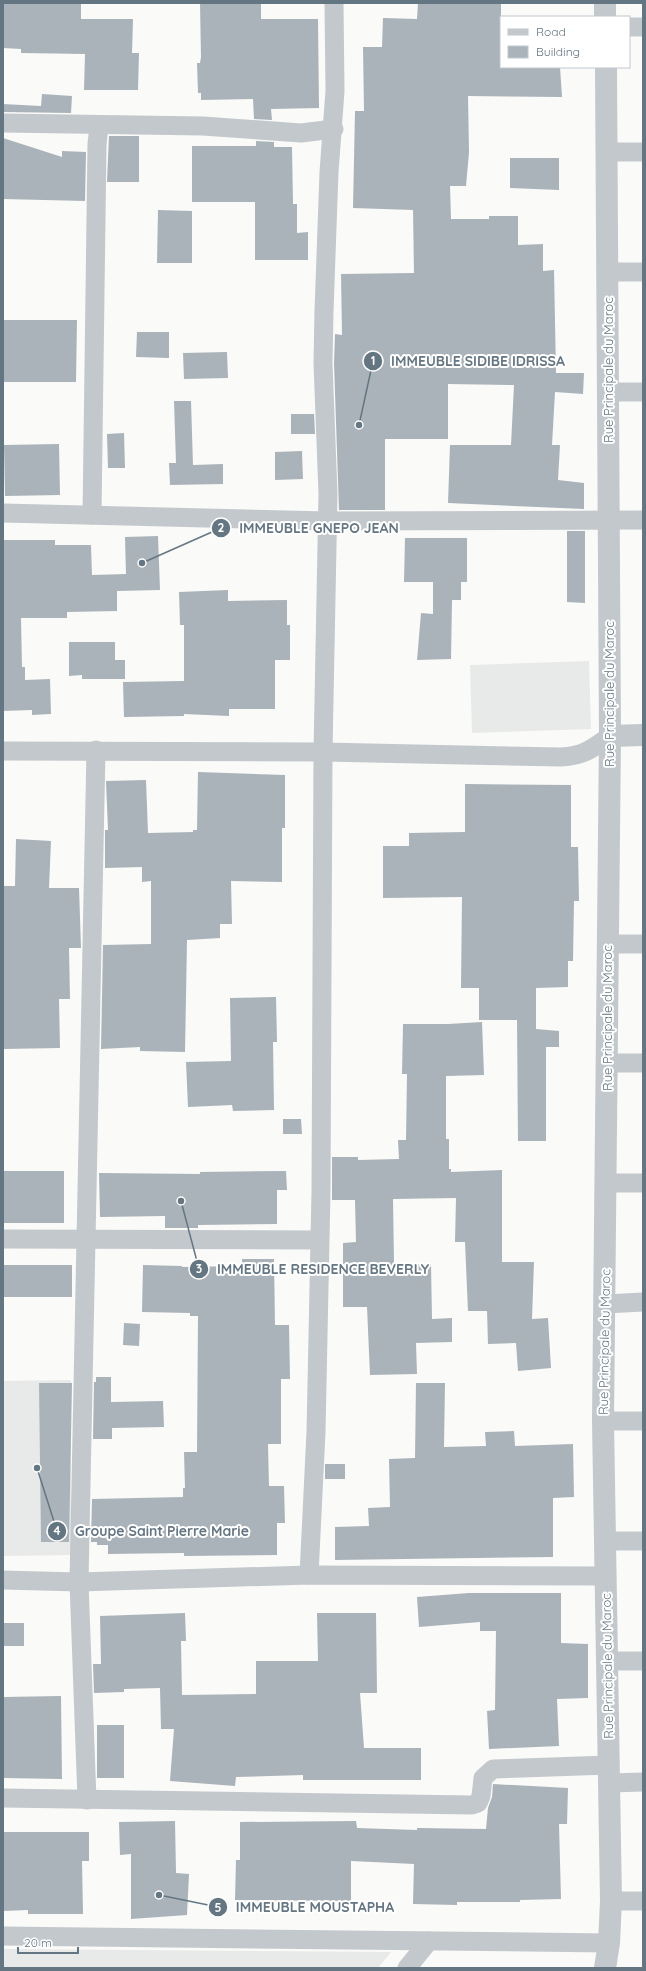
<svg xmlns="http://www.w3.org/2000/svg" width="646" height="1971" viewBox="0 0 646 1971" font-family="Quicksand,sans-serif">
	<style>
		.built { fill: #e8e9e9 }
		.building { fill: #aab3b9 }
		.lines { fill: none; stroke-linecap: round; stroke-linejoin: round }
		.minor { stroke: #c3c8cc; stroke-width: 19 }
		.tertiary { stroke: #c3c8cc; stroke-width: 22 }
		.labels { text-anchor: middle; stroke-width: 4; stroke-linejoin: round; paint-order: stroke }
		.street-label { font-size: 13px; fill: #657683; stroke: #fff }
		.leader { fill: none; stroke: #657683; stroke-width: 1.5 }
		.callout-dot { fill: #657683; stroke: #fff; stroke-width: 1.5 }
		.mark-label { font-size: 12px; text-anchor: middle; font-weight: bold; fill: #fff }
		.callout-label { font-size: 14px; text-anchor: middle; font-weight: bold; fill: #657683; stroke: #fff; stroke-width: 4; stroke-linejoin: round; paint-order: stroke }
	</style>
	<rect width="100%" height="100%" fill="#fafaf8"/>
	<g class="built">
		<polygon points="589,661 591,729 472,733 470,665"/>
		<polygon points="71,1380 71,1555 3,1556 3,1381"/>
		<polygon points="3,1949 391,1952 378,1968 3,1968"/>
	</g>
	<g class="building">
		<polygon points="3,3 81,3 81,19 133,19 132,53 139,53 138,90 84,90 85,54 21,53 21,49 3,48"/>
		<polygon points="200,3 261,3 261,19 318,19 319,108 271,109 272,120 254,119 253,99 201,100 201,93 198,93 197,63 200,63 201,57"/>
		<polygon points="418,3 501,3 501,67 560,67 562,97 468,96 469,152 466,186 450,186 451,219 489,219 489,216 518,216 518,245 543,244 543,271 554,270 556,373 584,373 583,394 555,392 552,445 560,445 558,480 584,483 584,509 448,503 450,445 511,445 514,385 448,384 448,439 385,439 385,510 339,510 334,363 335,334 342,335 341,274 414,273 413,210 353,208 355,111 364,111 363,47 382,47 383,18 417,19"/>
		<polygon points="42,94 72,96 71,113 3,112 3,104 41,106"/>
		<polygon points="109,136 139,136 139,182 107,182"/>
		<polygon points="3,138 62,157 62,151 86,152 85,201 3,199"/>
		<polygon points="256,141 274,142 274,147 292,147 293,204 297,204 297,233 308,232 308,260 255,260 255,202 192,202 192,146 256,146"/>
		<polygon points="510,158 559,158 559,190 510,188"/>
		<polygon points="158,210 192,211 192,263 157,263"/>
		<polygon points="3,320 77,320 76,382 3,382"/>
		<polygon points="137,332 169,332 169,358 136,357"/>
		<polygon points="227,352 228,378 184,379 183,353"/>
		<polygon points="174,401 191,401 193,465 223,464 223,484 170,485 169,463 176,463"/>
		<polygon points="291,414 314,414 315,434 291,434"/>
		<polygon points="124,433 125,468 108,468 107,434"/>
		<polygon points="59,444 60,495 5,496 4,445"/>
		<polygon points="302,451 303,479 275,480 275,452"/>
		<polygon points="567,531 585,531 585,603 567,602"/>
		<polygon points="158,536 160,590 117,591 117,611 67,612 67,618 21,618 22,667 25,667 25,680 50,679 51,714 32,715 32,710 3,711 3,540 55,540 55,545 91,545 92,575 126,574 125,537"/>
		<polygon points="405,538 467,538 467,582 461,582 461,600 452,600 451,659 417,660 421,613 433,614 433,582 404,582"/>
		<polygon points="228,590 228,601 287,600 287,625 290,625 290,660 275,660 275,709 229,709 229,716 184,714 184,716 124,717 123,682 184,681 184,625 180,625 179,592"/>
		<polygon points="69,642 115,642 115,660 125,660 125,679 82,679 82,675 69,676"/>
		<polygon points="198,772 285,775 285,828 282,828 282,882 231,881 232,924 220,924 220,938 187,940 185,1052 140,1051 140,1047 101,1049 103,945 151,944 151,881 142,882 142,867 105,868 105,830 108,830 106,781 146,780 148,833 193,832 193,830 197,830"/>
		<polygon points="465,784 571,785 571,847 578,847 579,901 574,901 573,961 568,961 568,987 536,988 536,1029 559,1031 559,1047 546,1047 546,1141 518,1141 517,1020 479,1020 479,988 461,988 462,897 383,898 383,846 409,846 409,833 465,832"/>
		<polygon points="16,839 51,841 49,888 79,888 81,948 69,948 70,999 59,999 60,1048 3,1049 3,886 15,886"/>
		<polygon points="276,997 277,1042 273,1042 274,1110 233,1111 232,1105 188,1107 186,1062 231,1061 230,998"/>
		<polygon points="482,1022 484,1075 446,1076 446,1139 449,1139 449,1169 451,1169 451,1172 502,1170 502,1262 534,1262 532,1319 548,1318 551,1368 518,1371 516,1343 488,1344 487,1311 468,1311 465,1242 455,1242 456,1198 393,1199 394,1264 431,1264 432,1319 452,1318 452,1342 416,1343 417,1374 370,1375 367,1307 343,1307 343,1243 356,1242 355,1200 332,1200 332,1157 358,1157 358,1160 399,1159 398,1140 406,1140 407,1074 402,1074 403,1024 448,1024"/>
		<polygon points="283,1119 301,1119 302,1134 283,1134"/>
		<rect x="3" y="1171" width="61" height="52"/>
		<polygon points="286,1171 287,1190 277,1190 277,1224 198,1225 198,1228 165,1228 165,1216 100,1217 99,1173 200,1174 200,1172"/>
		<polygon points="242,1259 274,1259 275,1325 289,1325 290,1379 281,1379 281,1444 268,1444 269,1486 284,1486 285,1523 277,1523 277,1555 184,1556 184,1553 108,1554 108,1545 97,1545 97,1542 91,1542 92,1499 183,1497 183,1488 185,1488 184,1452 197,1452 198,1316 190,1316 190,1313 142,1312 143,1265 182,1266 182,1267 242,1266"/>
		<rect x="3" y="1265" width="69" height="32"/>
		<polygon points="124,1323 140,1324 139,1346 123,1345"/>
		<polygon points="96,1377 111,1377 111,1402 163,1401 164,1427 112,1428 112,1439 93,1439 94,1382 96,1382"/>
		<polygon points="39,1383 72,1383 69,1542 41,1542"/>
		<polygon points="416,1383 445,1383 444,1447 486,1446 485,1432 514,1431 515,1446 573,1444 574,1497 553,1498 553,1557 335,1560 335,1527 369,1526 368,1508 390,1507 389,1459 415,1458"/>
		<rect x="325" y="1464" width="20" height="15"/>
		<polygon points="469,1593 561,1593 561,1643 588,1644 588,1698 557,1699 559,1746 489,1749 487,1711 495,1710 496,1631 480,1631 480,1622 419,1627 417,1597"/>
		<polygon points="185,1613 186,1641 181,1641 182,1695 256,1694 256,1661 318,1661 317,1613 376,1613 377,1693 360,1693 364,1748 421,1748 421,1780 303,1780 303,1775 236,1777 235,1786 170,1781 174,1729 161,1729 160,1688 124,1689 124,1692 94,1693 93,1664 101,1664 100,1616"/>
		<rect x="3" y="1623" width="21" height="23"/>
		<polygon points="61,1696 62,1779 3,1778 4,1697"/>
		<rect x="97" y="1725" width="27" height="53"/>
		<polygon points="493,1784 568,1788 567,1824 559,1824 561,1899 520,1900 520,1902 457,1902 457,1905 413,1904 414,1864 351,1861 351,1901 235,1900 236,1860 240,1860 240,1822 356,1821 357,1828 417,1830 417,1828 486,1829 488,1808 492,1797"/>
		<polygon points="175,1821 176,1873 189,1874 187,1915 131,1919 131,1854 120,1855 119,1822"/>
		<polygon points="3,1832 89,1832 89,1861 82,1861 83,1914 28,1914 28,1910 3,1911"/>
	</g>
	<g class="lines">
		<g class="minor">
			<polyline points="629,27 643,27"/>
			<polyline points="3,123 203,126 301,133 334,129"/>
			<polyline points="608,152 643,152"/>
			<polyline points="608,272 643,272"/>
			<polyline points="608,392 643,392"/>
			<polyline points="3,513 328,521 643,520"/>
			<polyline points="92,515 97,144 99,126"/>
			<path d="M3,751l320,1 238,5c22,-1 31,-8 49,-21"/>
			<polyline points="608,944 643,944"/>
			<polyline points="607,1063 643,1063"/>
			<polyline points="606,1183 643,1183"/>
			<polyline points="3,1239 319,1240"/>
			<polyline points="605,1304 643,1302"/>
			<polyline points="603,1421 643,1421"/>
			<polyline points="605,1541 643,1541"/>
			<polyline points="309,1575 316,1432 321,1191 323,752 328,494 323,363 324,311 329,172 335,91 334,3"/>
			<polyline points="3,1580 79,1582 309,1575 605,1576"/>
			<polyline points="607,1661 643,1661"/>
			<polyline points="610,1783 643,1782"/>
			<polyline points="3,1798 472,1805 478,1803 481,1796 483,1778 493,1769 609,1765"/>
			<polyline points="87,1800 79,1582 96,750"/>
			<polyline points="611,1901 643,1901"/>
			<polyline points="3,1936 609,1943"/>
			<polyline points="407,1968 429,1941"/>
		</g>
		<g class="tertiary">
			<polyline points="605,3 605,17"/>
			<polyline points="610,736 643,735"/>
			<polyline points="605,1968 609,1943 611,1901 603,1421 610,736 606,67"/>
		</g>
	</g>
	<g class="labels">
		<g class="street-label">
			<text transform="translate(608 370) rotate(-90)" y="5">Rue Principale du Maroc</text>
			<text transform="translate(609 694) rotate(-90)" y="5">Rue Principale du Maroc</text>
			<text transform="translate(607 1018) rotate(-90)" y="5">Rue Principale du Maroc</text>
			<text transform="translate(604 1342) rotate(-89)" y="5">Rue Principale du Maroc</text>
			<text transform="translate(607 1666) rotate(-91)" y="5">Rue Principale du Maroc</text>
		</g>
	</g>
	<path class="leader" d="M359 425L373 361M142 563L221 528M181 1201L199 1269M37 1468L57 1531M159 1895L218 1907"/>
	<g class="callout-dot">
		<circle cx="359" cy="425" r="4"/>
		<circle cx="142" cy="563" r="4"/>
		<circle cx="181" cy="1201" r="4"/>
		<circle cx="37" cy="1468" r="4"/>
		<circle cx="159" cy="1895" r="4"/>
		<circle cx="373" cy="361" r="10"/>
		<circle cx="221" cy="528" r="10"/>
		<circle cx="199" cy="1269" r="10"/>
		<circle cx="57" cy="1531" r="10"/>
		<circle cx="218" cy="1907" r="10"/>
	</g>
	<g class="mark-label">
		<text x="373" y="365">1</text>
		<text x="221" y="532">2</text>
		<text x="199" y="1273">3</text>
		<text x="57" y="1535">4</text>
		<text x="218" y="1912">5</text>
	</g>
	<g class="callout-label">
		<text x="478" y="366">IMMEUBLE SIDIBE IDRISSA</text>
		<text x="319" y="533">IMMEUBLE GNEPO JEAN</text>
		<text x="323" y="1274">IMMEUBLE RESIDENCE BEVERLY</text>
		<text x="162" y="1536">Groupe Saint Pierre Marie</text>
		<text x="315" y="1912">IMMEUBLE MOUSTAPHA</text>
	</g>
	<rect width="646" height="1971" fill="none" stroke="#657683" stroke-width="8"/>
	<rect x="500" y="16" width="130" height="52" fill="#ffffff" stroke="#c1c8cd"/>
	<rect x="508" y="29" width="20" height="6" fill="#c3c8cc" stroke="#c1c8cd"/>
	<text x="536" y="36" font-size="12" fill="#657683">Road</text>
	<rect x="508" y="46" width="20" height="12" fill="#aab3b9" stroke="#c1c8cd"/>
	<text x="536" y="56" font-size="12" fill="#657683">Building</text>
	<path d="M18 1947v6h60v-6" fill="none" stroke="#657683" stroke-width="2"/>
	<text x="24" y="1947" font-size="12" fill="#657683" stroke="#ffffff" stroke-width="3" paint-order="stroke">20 m</text>
</svg>
